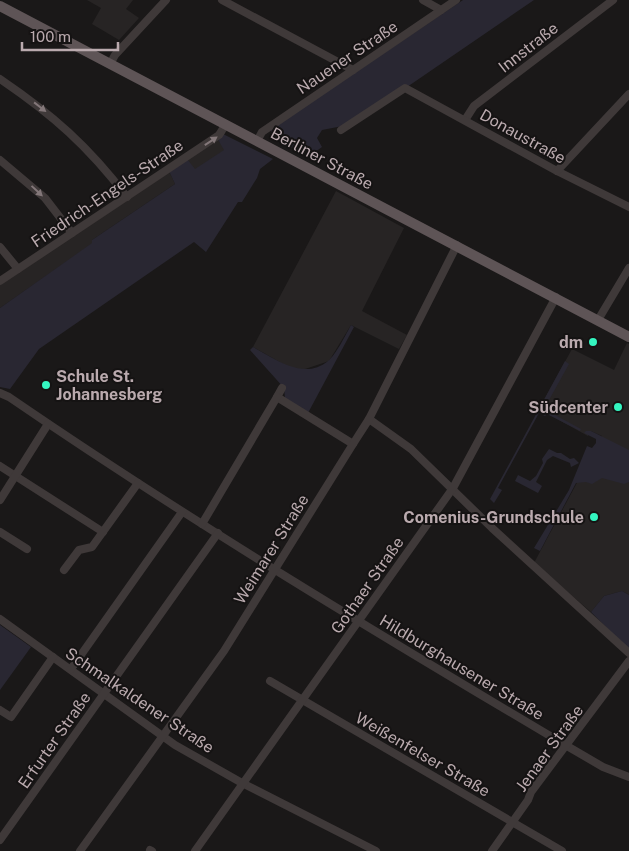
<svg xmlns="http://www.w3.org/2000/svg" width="629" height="851" viewBox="0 0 629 851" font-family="'Public Sans',sans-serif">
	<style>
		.built { fill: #272424 }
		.green { fill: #292732 }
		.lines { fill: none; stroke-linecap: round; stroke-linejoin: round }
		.minor { stroke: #3f3939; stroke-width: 8 }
		.major { stroke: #5e5456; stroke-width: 10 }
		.oneway { fill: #837779 }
		.poi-dot { fill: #34f5c0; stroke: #151313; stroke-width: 2 }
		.labels { text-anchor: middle; stroke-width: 4; stroke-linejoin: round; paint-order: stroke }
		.street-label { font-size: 16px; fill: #baaaae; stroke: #151313 }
		.poi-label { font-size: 16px; font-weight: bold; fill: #baaaae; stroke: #151313; text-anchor: end }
	</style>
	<rect width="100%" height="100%" fill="#1a1818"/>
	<g class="built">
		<polygon points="87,0 133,0 126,9 139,18 119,40 92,24 101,8"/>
		<polygon points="217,138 225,150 195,170 169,171 175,184 92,240 93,243 0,308 0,283"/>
		<polygon points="336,191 404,228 362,311 407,335 399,349 351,325 329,361 305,369 292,369 253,347"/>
		<polygon points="627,343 629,344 629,595 622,591 604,596 591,612 534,563 602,436 591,431 588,436 539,409 572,349 614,370"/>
	</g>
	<g class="green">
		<polygon points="463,0 534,0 353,124 322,130 317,138 322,147 308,157 271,136 271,130 280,123"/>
		<polygon points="223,134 273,159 260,169 257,178 242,202 238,202 206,252 194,242 39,349 10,389 0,387 0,308 92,243 92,240 175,184 169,171 187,159 195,169 224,150 217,138"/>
		<path d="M351,325l3,2 -46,86 -23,-15 -1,-10 -34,-38 3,-3c22,12 51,34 75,14 8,-6 18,-27 23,-36z"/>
		<polygon points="565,361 569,364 544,409 581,429 580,431 547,414 545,416 539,413 498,488 502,490 494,503 490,499"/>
		<polygon points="586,431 591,431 629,450 629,482 624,484 602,478 592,484 586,482 576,483 540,551 534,548 569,490 587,446 592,448 596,443 596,439 584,433"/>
		<polygon points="549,449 557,453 561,453 570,459 574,458 579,463 571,467 570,463 553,456 547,460 536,482 542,486 538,493 515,481 518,475 530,481 536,476 543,463 542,459"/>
		<polygon points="622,591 629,595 629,650 591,612 604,596"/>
		<polygon points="0,625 31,647 0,690"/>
	</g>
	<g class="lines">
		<g class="minor">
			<polyline points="222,0 353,70"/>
			<polyline points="423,0 441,10"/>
			<polyline points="110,64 115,55 166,0"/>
			<path d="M0,79c53,36 88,67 127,118"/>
			<polyline points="465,120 474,106 613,0"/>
			<polyline points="341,130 405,88 557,171 629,207"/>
			<polyline points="257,141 262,132 456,0"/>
			<polyline points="0,160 45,198 72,233"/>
			<polyline points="557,171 629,94"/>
			<polyline points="0,247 18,269"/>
			<polyline points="0,281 219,135 226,124"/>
			<polyline points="598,320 629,268"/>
			<polyline points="282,388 277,397 353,444"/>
			<path d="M0,393l9,4c181,124 369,237 558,349l36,21 26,10"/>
			<polyline points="369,419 411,449 492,528 629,653"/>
			<polyline points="0,466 103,532"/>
			<polyline points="0,500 48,424"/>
			<polyline points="202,524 277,397"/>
			<polyline points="0,532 27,549"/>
			<polyline points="64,570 79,550 92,547 138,483"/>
			<polyline points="0,619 175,745 242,783 376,851"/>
			<polyline points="71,669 182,512"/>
			<polyline points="270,681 562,851"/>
			<polyline points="0,710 11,717 53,657"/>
			<polyline points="0,840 218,533"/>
			<polyline points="150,850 152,851"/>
			<polyline points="80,851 224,651 353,444 369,419 457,245"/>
			<polyline points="195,851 453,488 556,297"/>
			<polyline points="492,851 528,800 531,792 629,661"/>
		</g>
		<polyline class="major" points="0,6 629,337"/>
	</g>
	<defs><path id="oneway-solid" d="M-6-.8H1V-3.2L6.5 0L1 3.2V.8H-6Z" transform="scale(1.25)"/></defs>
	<g class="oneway">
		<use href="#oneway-solid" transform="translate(40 107) rotate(38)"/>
		<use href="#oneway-solid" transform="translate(211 141) rotate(-34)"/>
		<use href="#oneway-solid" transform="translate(37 191) rotate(43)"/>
	</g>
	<g class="poi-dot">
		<circle cx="593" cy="342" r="5"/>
		<circle cx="46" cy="385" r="5"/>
		<circle cx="618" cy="407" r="5"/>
		<circle cx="594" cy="517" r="5"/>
	</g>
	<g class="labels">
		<g class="street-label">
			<text transform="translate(528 47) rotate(-38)" y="6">Innstraße</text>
			<text transform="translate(347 57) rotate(-34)" y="6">Nauener Straße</text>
			<text transform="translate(523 136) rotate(29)" y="6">Donaustraße</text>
			<text transform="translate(322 158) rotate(28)" y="6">Berliner Straße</text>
			<text transform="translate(107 193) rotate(-34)" y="6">Friedrich-Engels-Straße</text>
			<text transform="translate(271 549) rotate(-58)" y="6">Weimarer Straße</text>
			<text transform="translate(367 585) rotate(-55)" y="6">Gothaer Straße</text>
			<text transform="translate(462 667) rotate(31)" y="6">Hildburghausener Straße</text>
			<text transform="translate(140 700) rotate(34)" y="6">Schmalkaldener Straße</text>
			<text transform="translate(54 740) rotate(-55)" y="6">Erfurter Straße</text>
			<text transform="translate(549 748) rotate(-54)" y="6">Jenaer Straße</text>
			<text transform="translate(423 754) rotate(30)" y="6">Weißenfelser Straße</text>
		</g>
		<g class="poi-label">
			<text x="583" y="348">dm</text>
			<text x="56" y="382" text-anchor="start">Schule St.<tspan x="56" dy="18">Johannesberg</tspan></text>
			<text x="608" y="413">Südcenter</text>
			<text x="584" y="523">Comenius-Grundschule</text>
		</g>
	</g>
	<path d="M22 42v8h96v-8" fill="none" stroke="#baaaae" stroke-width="2.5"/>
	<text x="30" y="42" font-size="15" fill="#baaaae" stroke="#151313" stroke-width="4" paint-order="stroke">100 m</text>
</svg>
